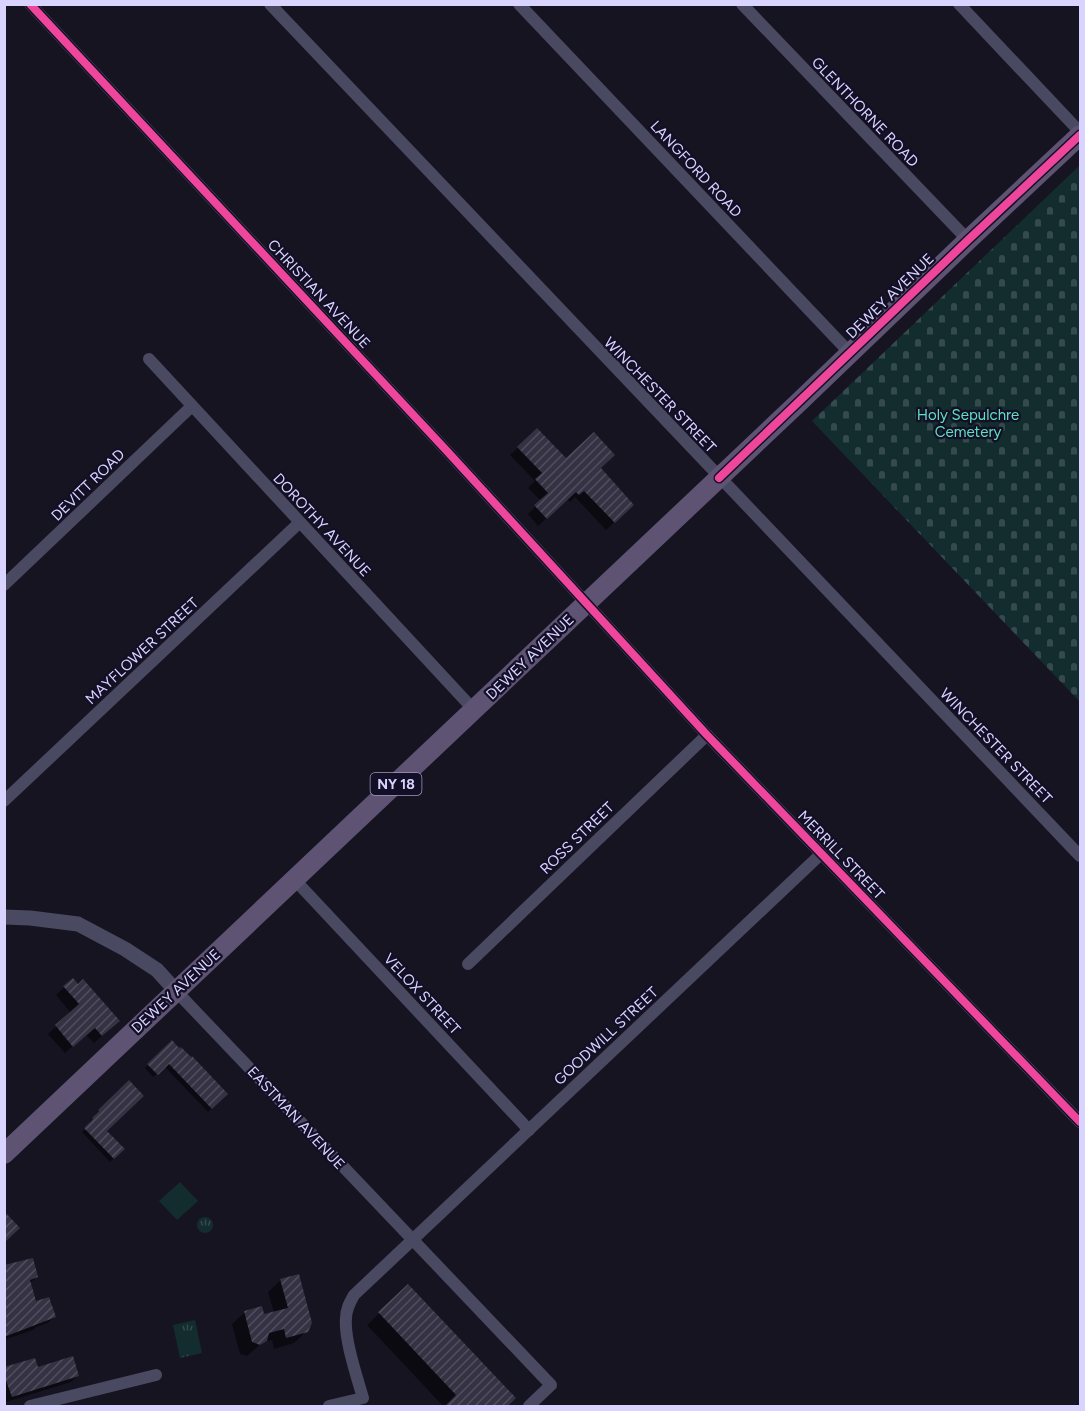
<svg xmlns="http://www.w3.org/2000/svg" width="1085" height="1411" viewBox="0 0 1085 1411" font-family="Figtree,sans-serif">
	<style>
		.grass { fill: #132c2d }
		.cemetery { fill: url(#cemetery-stones) }
		.park { fill: url(#park-tufts) }
		.shadow { fill: #0007 }
		.building { fill: url(#building-hatch) }
		.lines { fill: none; stroke-linecap: round; stroke-linejoin: round }
		.minor { stroke: #4a4962; stroke-width: 12 }
		.tertiary { stroke: #4a4962; stroke-width: 15 }
		.primary { stroke: #5e5373; stroke-width: 20 }
		.cycleway-casing { stroke: #130f26; stroke-width: 11 }
		.cycleway { stroke: #ed469a; stroke-width: 8 }
		.labels { text-anchor: middle; stroke-width: 4.5; stroke-linejoin: round; paint-order: stroke }
		.shield { fill: #130f26; stroke: #9e99be; stroke-width: 1.5 }
		.shield-label { font-size: 14px; font-weight: bold; fill: #d9d4ff }
		.street-label { font-size: 15px; fill: #d9d4ff; stroke: #130f26 }
		.park-label { font-size: 15px; fill: #5fe0c0; stroke: #130f26 }
	</style>
	<defs>
		<pattern id="cemetery-stones" width="16" height="16" patternUnits="userSpaceOnUse" patternTransform="scale(1.5)"><rect width="16" height="16" fill="#132c2d"/><path d="M2 7V4a2 2 0 0 1 4 0v3zM10 15v-3a2 2 0 0 1 4 0v3z" fill="#354a4c"/></pattern>
		<pattern id="park-tufts" width="24" height="20" patternUnits="userSpaceOnUse" patternTransform="scale(1.5)"><rect width="24" height="20" fill="#132c2d"/><path d="M3 7l-1-3M5 7V3M7 7l1-3M15 17l-1-3M17 17v-4M19 17l1-3" fill="none" stroke="#354a4c"/></pattern>
		<pattern id="building-hatch" width="6" height="6" patternUnits="userSpaceOnUse" patternTransform="scale(1.5)"><rect width="6" height="6" fill="#343243"/><path d="M-1 1l2-2M0 6l6-6M5 7l2-2" fill="none" stroke="#514f5f"/></pattern>
	</defs>
	<rect width="100%" height="100%" fill="#161421"/>
	<polygon class="grass" points="180,1182 198,1201 177,1220 159,1201"/>
	<polygon class="cemetery" points="1080,165 1080,702 812,421"/>
	<g class="park">
		<circle cx="205" cy="1225" r="8"/>
		<polygon points="195,1320 202,1353 180,1358 173,1325"/>
	</g>
	<g class="shadow">
		<polygon points="537,430 566,460 599,468 624,513 606,530 575,497 570,502 567,499 538,526 528,514 541,501 528,488 535,481 510,455"/>
		<polygon points="72,980 110,1029 94,1043 86,1035 65,1053 48,1034 71,1013 56,995"/>
		<polygon points="172,1043 226,1094 208,1112 165,1067 153,1077 145,1068"/>
		<polygon points="129,1082 105,1131 123,1149 110,1162 82,1132 91,1124 89,1122 96,1115 95,1114"/>
		<polygon points="4,1267 37,1277 30,1283 35,1303 54,1317 48,1323 36,1327 33,1330 4,1340"/>
		<polygon points="281,1280 307,1331 294,1343 274,1349 272,1340 263,1342 247,1356 240,1354 232,1324 245,1312 263,1316 274,1313 268,1292"/>
		<polygon points="408,1286 505,1406 443,1406 367,1325"/>
		<polygon points="4,1369 37,1369 77,1376 71,1382 6,1402"/>
	</g>
	<g class="building">
		<polygon points="537,428 566,458 594,432 615,455 601,468 634,505 615,523 584,491 579,495 576,492 547,519 534,505 548,493 535,479 542,473 517,447"/>
		<polygon points="73,978 78,984 83,979 120,1021 102,1036 95,1028 73,1047 55,1025 79,1004 63,986"/>
		<polygon points="172,1040 179,1048 181,1047 191,1057 192,1056 228,1094 212,1109 169,1064 158,1075 147,1064"/>
		<polygon points="129,1080 144,1096 107,1131 125,1149 114,1159 84,1128 93,1119 92,1118 99,1111 98,1110"/>
		<polygon points="4,1211 20,1228 4,1243"/>
		<polygon points="33,1258 38,1277 30,1280 36,1301 49,1297 56,1317 4,1337 4,1265"/>
		<polygon points="299,1274 312,1323 308,1332 286,1338 284,1329 269,1333 267,1341 260,1345 252,1342 244,1311 262,1306 264,1314 288,1308 280,1279"/>
		<polygon points="408,1284 516,1398 507,1407 444,1407 456,1395 378,1312"/>
		<polygon points="73,1356 79,1376 12,1397 4,1375 4,1367 35,1358 38,1367"/>
	</g>
	<g class="lines">
		<g class="minor">
			<polyline points="30,4 446,450 707,735 1080,1122"/>
			<polyline points="270,4 1080,856"/>
			<polyline points="519,4 850,353"/>
			<polyline points="742,4 968,240"/>
			<polyline points="959,4 1080,132"/>
			<polyline points="149,359 474,710"/>
			<polyline points="4,585 192,406"/>
			<polyline points="4,801 299,523"/>
			<polyline points="294,879 529,1130"/>
			<polyline points="468,964 707,735"/>
			<polyline points="176,991 551,1385 529,1406"/>
			<polyline points="30,1406 156,1375"/>
			<path d="M329,1406l34,-8c-6,-21 -19,-59 -17,-80 0,-9 4,-16 8,-23l467,-441"/>
		</g>
		<polyline class="tertiary" points="4,917 30,918 78,924 125,949 157,970 176,991"/>
		<polyline class="primary" points="4,1154 797,404 968,240 1080,135"/>
		<g class="cycleway-casing">
			<g id="cycleway">
				<polyline points="30,4 446,450 707,735 1080,1122"/>
				<polyline points="719,478 968,240 1080,135"/>
			</g>
		</g>
		<use href="#cycleway" class="cycleway"/>
	</g>
	<g class="labels">
		<rect class="shield" x="370.5" y="773" width="51" height="22" rx="4.5"/>
		<g class="shield-label">
			<text x="396" y="789">NY 18</text>
		</g>
		<g class="street-label">
			<text transform="translate(865 112) rotate(46)" y="5">GLENTHORNE ROAD</text>
			<text transform="translate(696 169) rotate(47)" y="5">LANGFORD ROAD</text>
			<text transform="translate(319 294) rotate(47)" y="5">CHRISTIAN AVENUE</text>
			<text transform="translate(890 296) rotate(-44)" y="5">DEWEY AVENUE</text>
			<text transform="translate(660 395) rotate(46)" y="5">WINCHESTER STREET</text>
			<text transform="translate(88 485) rotate(-44)" y="5">DEVITT ROAD</text>
			<text transform="translate(322 525) rotate(47)" y="5">DOROTHY AVENUE</text>
			<text transform="translate(142 651) rotate(-43)" y="5">MAYFLOWER STREET</text>
			<text transform="translate(530 657) rotate(-44)" y="5">DEWEY AVENUE</text>
			<text transform="translate(996 746) rotate(46)" y="5">WINCHESTER STREET</text>
			<text transform="translate(577 838) rotate(-44)" y="5">ROSS STREET</text>
			<text transform="translate(841 855) rotate(46)" y="5">MERRILL STREET</text>
			<text transform="translate(176 991) rotate(-43)" y="5">DEWEY AVENUE</text>
			<text transform="translate(422 994) rotate(47)" y="5">VELOX STREET</text>
			<text transform="translate(606 1036) rotate(-43)" y="5">GOODWILL STREET</text>
			<text transform="translate(296 1118) rotate(47)" y="5">EASTMAN AVENUE</text>
		</g>
		<g class="park-label">
			<text x="968" y="420">Holy Sepulchre<tspan x="968" dy="17">Cemetery</tspan></text>
		</g>
	</g>
	<rect width="1085" height="1411" fill="none" stroke="#d9d4ff" stroke-width="12"/>
</svg>
